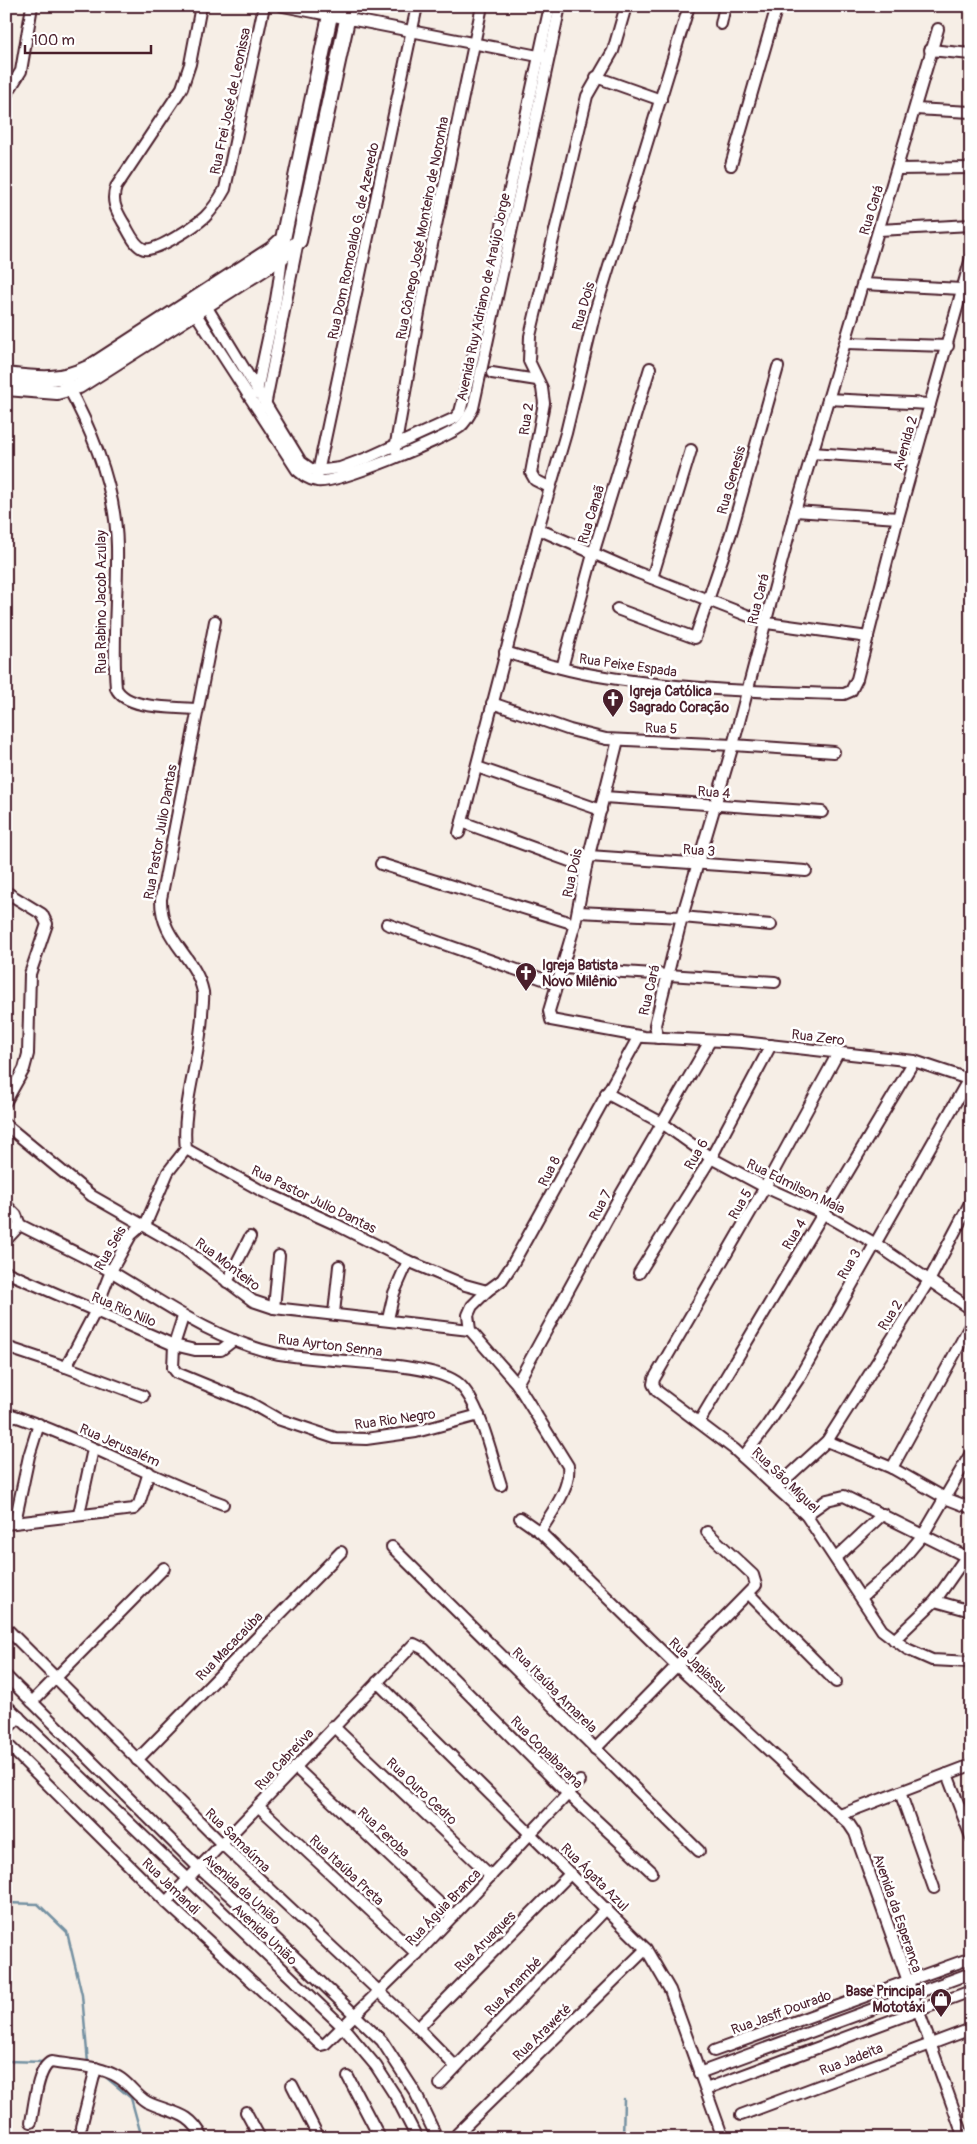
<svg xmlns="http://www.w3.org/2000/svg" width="977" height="2144" viewBox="0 0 977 2144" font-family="Pangolin,sans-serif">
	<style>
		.green { fill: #c8d88c; stroke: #897c5c }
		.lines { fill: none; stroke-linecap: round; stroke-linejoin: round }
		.stream { stroke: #7591a2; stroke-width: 2.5 }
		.street-casing { stroke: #4a1f2b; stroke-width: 14 }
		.secondary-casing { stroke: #4a1f2b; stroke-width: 18 }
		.street { stroke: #fff; stroke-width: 10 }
		.secondary { stroke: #fff; stroke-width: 14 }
		.labels { text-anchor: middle; stroke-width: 5; stroke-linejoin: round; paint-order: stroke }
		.street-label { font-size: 14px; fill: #4a1f2b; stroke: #fff }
		.poi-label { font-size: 14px; font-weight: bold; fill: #4a1f2b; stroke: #fff; text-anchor: start }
	</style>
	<rect width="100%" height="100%" fill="#f6eee6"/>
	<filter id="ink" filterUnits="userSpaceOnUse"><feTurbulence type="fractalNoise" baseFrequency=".02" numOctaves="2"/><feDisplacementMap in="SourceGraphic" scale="10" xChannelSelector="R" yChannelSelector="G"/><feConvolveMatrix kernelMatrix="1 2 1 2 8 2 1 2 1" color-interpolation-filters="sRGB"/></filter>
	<g filter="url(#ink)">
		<polygon class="green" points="338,23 340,24 295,231 292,231 291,229 335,24"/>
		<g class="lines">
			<g class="stream">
				<polyline points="964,1668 971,1669"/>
				<polyline points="6,1903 38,1904 67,1932 82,1995 88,2063"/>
				<polyline points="6,2061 45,2062"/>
				<polyline points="102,2074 131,2098 142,2138"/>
				<polyline points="623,2138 624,2099"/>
			</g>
			<g class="street-casing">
				<g id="street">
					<path d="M201,6l-11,58 -8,24 -66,99c-5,14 0,23 7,35 6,9 11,24 21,27 12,3 51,-23 61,-32 8,-8 14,-17 20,-28l39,-183"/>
					<polyline points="283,6 543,57"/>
					<polyline points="721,24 725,6"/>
					<polyline points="930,50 971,54"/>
					<polyline points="596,77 661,100"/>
					<polyline points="6,95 21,71 32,6"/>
					<polyline points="915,109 971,112"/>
					<polyline points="731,165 777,6"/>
					<polyline points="898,169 971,168"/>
					<polyline points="879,230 971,225"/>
					<polyline points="863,284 962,289"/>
					<polyline points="203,301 301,462 311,469 317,471 340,468 367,458 455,418 460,412 468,381 550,6"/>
					<path d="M192,308l105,162c6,5 12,10 20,11 18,4 127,-42 143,-54 6,-5 10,-13 13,-19l87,-402"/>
					<polyline points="846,343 948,346"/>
					<polyline points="492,373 537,380"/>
					<path d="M66,383c27,49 50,107 51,163 1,48 -5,96 -1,142 10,22 59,19 81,21"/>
					<path d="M257,393c8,-48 22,-92 25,-141"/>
					<polyline points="828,399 930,404"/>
					<polyline points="265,406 298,241"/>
					<polyline points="395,449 426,273 482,6"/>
					<polyline points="812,453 914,460"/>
					<polyline points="317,477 417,6"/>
					<polyline points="549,487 535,480 531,473 544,403 542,388 529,361 530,336 587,96 613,51 626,6"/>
					<polyline points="795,511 898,518"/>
					<polyline points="538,529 636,572 767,623 868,637"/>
					<polyline points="652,578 691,450"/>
					<polyline points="617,609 695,638 731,533 778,367"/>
					<path d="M215,621l-54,278c-1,41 35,57 42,93 1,7 -1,16 -1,23 -2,45 -21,90 -16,134l74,41 75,34 73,37 57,24 22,6 15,-11 10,-15 127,-229"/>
					<path d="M505,652c33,10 66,20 100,25 79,13 159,15 239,17l7,-3 6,-12 41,-161 73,-260"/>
					<polyline points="562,668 593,554 650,368"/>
					<polyline points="492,703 570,730 606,739 733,745 834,752"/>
					<polyline points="618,740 586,867 575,924 549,1011 551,1020 644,1037 742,1042 914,1061 971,1080"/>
					<polyline points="477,767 601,810"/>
					<polyline points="604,797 822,812"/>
					<polyline points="462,822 586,867"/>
					<polyline points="459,833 538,529 566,433 595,312 689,6"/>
					<polyline points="589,856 806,871"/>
					<polyline points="381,864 575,924"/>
					<polyline points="6,892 42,914 47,924 30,974 28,1054 24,1069 6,1101"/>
					<polyline points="578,912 682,917 771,925"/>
					<polyline points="387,924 557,984"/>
					<polyline points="563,968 775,982"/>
					<polyline points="658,1038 655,1025 682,917 733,745 795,511 938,29"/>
					<polyline points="838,1053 765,1187 654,1379 653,1384 657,1391 734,1449 806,1515 882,1630 907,1649 932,1660 971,1662"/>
					<polyline points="606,1093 662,1123 711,1158 765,1187 822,1213 876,1244 971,1309"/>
					<polyline points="6,1125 92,1196 183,1248 253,1301 274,1308 470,1330"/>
					<path d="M6,1205l10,10 4,10c31,16 63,30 92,47 54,32 99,66 162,81 41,10 159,7 185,31 21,18 33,74 42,101"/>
					<polyline points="6,1240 20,1225"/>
					<polyline points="6,1272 174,1345 195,1350 221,1350 234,1340"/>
					<polyline points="639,1273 711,1158 771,1045"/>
					<polyline points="227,1282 250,1237"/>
					<path d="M487,1291l-15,15 -4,9 2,15 47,54 51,82c3,23 -17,47 -28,66"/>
					<polyline points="274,1308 279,1256"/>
					<polyline points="334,1313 339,1266"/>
					<polyline points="183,1317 174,1345 173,1368 177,1373 250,1403 278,1419 335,1438 366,1439 416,1432 479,1415"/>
					<polyline points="388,1319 394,1293 408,1261"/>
					<polyline points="6,1347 66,1367 143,1396"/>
					<polyline points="66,1367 95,1312 111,1271 131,1235 147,1221 168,1172 186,1149"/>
					<polyline points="517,1384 621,1194 710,1041"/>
					<path d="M6,1413c75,25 143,64 217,91"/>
					<polyline points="699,1422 914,1061"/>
					<polyline points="827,1441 892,1468 945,1498 971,1508"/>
					<polyline points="743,1457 766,1427 799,1378 971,1075"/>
					<polyline points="892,1468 971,1324"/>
					<polyline points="777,1487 827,1441 930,1279 971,1201"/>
					<polyline points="79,1514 93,1449"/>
					<polyline points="806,1515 827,1500 844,1496 971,1559"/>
					<polyline points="520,1518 540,1532 676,1665 849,1824 855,1833 964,2138"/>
					<polyline points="15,1522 29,1456 39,1424"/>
					<polyline points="6,1524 134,1509 139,1504 149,1472"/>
					<polyline points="392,1547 699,1851"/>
					<polyline points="836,1558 883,1514"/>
					<polyline points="749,1594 836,1682"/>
					<polyline points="862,1597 896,1567 923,1535 971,1453"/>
					<polyline points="935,1601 971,1611"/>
					<polyline points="6,1628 223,1845 418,2028 455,2066"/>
					<polyline points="894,1640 935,1601 965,1558"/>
					<polyline points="6,1676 199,1868 246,1910 382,2041 415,2092 437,2138"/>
					<polyline points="377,1682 646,1949 670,1990 723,2138"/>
					<polyline points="32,1702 164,1568"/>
					<polyline points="6,1705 343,2027 376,2066 396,2097 417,2138"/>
					<polyline points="333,1726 491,1876"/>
					<polyline points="6,1730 19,1717"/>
					<polyline points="6,1743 166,1902 321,2045 325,2044 417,1954 580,1781"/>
					<polyline points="595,1749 756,1585 753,1575 707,1532"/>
					<polyline points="137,1760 341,1552"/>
					<polyline points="295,1767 453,1916"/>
					<polyline points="947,1774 971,1837"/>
					<polyline points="900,1792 934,1888"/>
					<polyline points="258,1806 417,1954"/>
					<polyline points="840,1815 971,1765"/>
					<polyline points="166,1902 414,1644 424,1649 568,1794 652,1872"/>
					<polyline points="418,2028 571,1873"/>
					<polyline points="714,2051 971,1958"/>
					<polyline points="699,2073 971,1973"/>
					<polyline points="348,2077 380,2138"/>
					<polyline points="440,2084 607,1908"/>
					<polyline points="292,2085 319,2138"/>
					<polyline points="706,2089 971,1991"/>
					<polyline points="246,2112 260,2138"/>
					<polyline points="741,2115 971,2029"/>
					<path d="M31,2122c3,-14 6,-54 20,-60 22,4 48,3 67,15 11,6 18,19 29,25 25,12 42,8 56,36"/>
					<polyline points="81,2127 96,2068"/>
					<polyline points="457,2134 646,1949"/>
				</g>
			</g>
			<g class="secondary-casing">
				<g id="secondary">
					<path d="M6,375c34,4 53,7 84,-8l182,-118 11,-10 49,-233"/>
					<polyline points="6,388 57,392 79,386 282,257 299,241 350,6"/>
				</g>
			</g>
			<use href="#street" class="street"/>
			<use href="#secondary" class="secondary"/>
		</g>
	</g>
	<defs>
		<g id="church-pin" transform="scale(1.125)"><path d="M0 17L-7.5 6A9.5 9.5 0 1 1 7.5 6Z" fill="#4a1f2b" stroke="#fff"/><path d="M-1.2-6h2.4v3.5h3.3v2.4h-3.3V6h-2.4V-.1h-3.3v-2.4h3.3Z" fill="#fff"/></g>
		<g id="shop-pin" transform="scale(1.125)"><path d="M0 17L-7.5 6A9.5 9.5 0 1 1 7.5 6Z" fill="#4a1f2b" stroke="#fff"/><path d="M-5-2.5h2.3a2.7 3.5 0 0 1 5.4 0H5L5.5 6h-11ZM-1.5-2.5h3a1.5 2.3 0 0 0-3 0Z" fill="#fff"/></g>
	</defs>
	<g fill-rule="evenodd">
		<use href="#church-pin" x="613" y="699"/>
		<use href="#church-pin" x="526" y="973"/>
		<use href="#shop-pin" x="941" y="1999"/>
	</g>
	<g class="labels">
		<g class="street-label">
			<text transform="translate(230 101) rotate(-78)" y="5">Rua Frei José de Leonissa</text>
			<text transform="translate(871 210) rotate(-73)" y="5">Rua Cará</text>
			<text transform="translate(422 228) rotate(-79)" y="5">Rua Cônego José Monteiro de Noronha</text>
			<text transform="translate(353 241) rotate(-78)" y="5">Rua Dom Romoaldo G. de Azevedo</text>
			<text transform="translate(483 297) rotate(-78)" y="5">Avenida Ruy Adriano de Araújo Jorge</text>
			<text transform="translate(583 306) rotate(-74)" y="5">Rua Dois</text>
			<text transform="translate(526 419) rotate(-81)" y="5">Rua 2</text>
			<text transform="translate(905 443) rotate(-74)" y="5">Avenida 2</text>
			<text transform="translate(731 480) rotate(-74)" y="5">Rua Genesis</text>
			<text transform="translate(591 514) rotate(-73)" y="5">Rua Canaã</text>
			<text transform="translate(758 599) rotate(-76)" y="5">Rua Cará</text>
			<text transform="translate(101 602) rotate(-90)" y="5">Rua Rabino Jacob Azulay</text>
			<text transform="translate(628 665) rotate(8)" y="5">Rua Peixe Espada</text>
			<text transform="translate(661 728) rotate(2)" y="5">Rua 5</text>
			<text transform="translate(714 792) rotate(4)" y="5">Rua 4</text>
			<text transform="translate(160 832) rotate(-80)" y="5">Rua Pastor Julio Dantas</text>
			<text transform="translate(699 850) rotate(4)" y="5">Rua 3</text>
			<text transform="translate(572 873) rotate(-78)" y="5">Rua Dois</text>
			<text transform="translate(649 990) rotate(-77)" y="5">Rua Cará</text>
			<text transform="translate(818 1037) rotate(7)" y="5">Rua Zero</text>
			<text transform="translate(696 1154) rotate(-60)" y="5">Rua 6</text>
			<text transform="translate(549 1171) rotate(-63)" y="5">Rua 8</text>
			<text transform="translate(796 1186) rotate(26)" y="5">Rua Edmilson Maia</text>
			<text transform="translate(314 1199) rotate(26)" y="5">Rua Pastor Julio Dantas</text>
			<text transform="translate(740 1204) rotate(-60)" y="5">Rua 5</text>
			<text transform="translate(600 1205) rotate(-62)" y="5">Rua 7</text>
			<text transform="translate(794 1234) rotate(-59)" y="5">Rua 4</text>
			<text transform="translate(110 1248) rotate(-60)" y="5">Rua Seis</text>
			<text transform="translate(228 1264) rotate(37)" y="5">Rua Monteiro</text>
			<text transform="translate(849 1264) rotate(-60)" y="5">Rua 3</text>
			<text transform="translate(124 1309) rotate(23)" y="5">Rua Rio Nilo</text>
			<text transform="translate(890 1315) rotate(-58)" y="5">Rua 2</text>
			<text transform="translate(330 1345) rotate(7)" y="5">Rua Ayrton Senna</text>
			<text transform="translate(395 1419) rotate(-8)" y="5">Rua Rio Negro</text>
			<text transform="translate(120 1445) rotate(24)" y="5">Rua Jerusalém</text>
			<text transform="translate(786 1480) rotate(44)" y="5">Rua São Miguel</text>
			<text transform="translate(229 1646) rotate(-46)" y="5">Rua Macacaúba</text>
			<text transform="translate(698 1665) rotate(43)" y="5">Rua Japiassu</text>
			<text transform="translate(555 1690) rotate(45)" y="5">Rua Itaúba Amarela</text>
			<text transform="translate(547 1752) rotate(45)" y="5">Rua Copaibarana</text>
			<text transform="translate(284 1759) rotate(-47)" y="5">Rua Cabreúva</text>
			<text transform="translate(422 1791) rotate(43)" y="5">Rua Ouro Cedro</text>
			<text transform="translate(384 1832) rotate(43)" y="5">Rua Peroba</text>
			<text transform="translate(238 1840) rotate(44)" y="5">Rua Samaúma</text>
			<text transform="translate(347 1870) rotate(43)" y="5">Rua Itaúba Preta</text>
			<text transform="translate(595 1877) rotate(45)" y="5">Rua Ágata Azul</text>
			<text transform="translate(171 1886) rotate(44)" y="5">Rua Jamandi</text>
			<text transform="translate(242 1889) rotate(42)" y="5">Avenida da União</text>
			<text transform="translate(443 1907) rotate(-46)" y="5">Rua Águia Branca</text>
			<text transform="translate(898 1913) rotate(71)" y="5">Avenida da Esperança</text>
			<text transform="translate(265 1934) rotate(43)" y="5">Avenida União</text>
			<text transform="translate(485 1941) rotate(-45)" y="5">Rua Aruaques</text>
			<text transform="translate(513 1986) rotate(-46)" y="5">Rua Anambé</text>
			<text transform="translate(781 2012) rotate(-20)" y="5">Rua Jasff Dourado</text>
			<text transform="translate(542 2032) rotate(-44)" y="5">Rua Araweté</text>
			<text transform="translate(851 2059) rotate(-21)" y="5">Rua Jadeita</text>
		</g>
		<g class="poi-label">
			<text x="629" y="696">Igreja Católica<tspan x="629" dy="16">Sagrado Coração</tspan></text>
			<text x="542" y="970">Igreja Batista<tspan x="542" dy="16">Novo Milênio</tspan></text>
			<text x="925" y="1996" text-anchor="end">Base Principal<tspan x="925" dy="16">Mototáxi</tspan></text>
		</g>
	</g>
	<rect width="977" height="2144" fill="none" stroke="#fff" stroke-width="25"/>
	<rect x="12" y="12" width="952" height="2119" fill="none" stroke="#4a1f2b" stroke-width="2" filter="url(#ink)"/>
	<path d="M25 45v8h126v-8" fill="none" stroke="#4a1f2b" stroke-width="2.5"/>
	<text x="32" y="45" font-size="15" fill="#4a1f2b" stroke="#ffffff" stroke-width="4" paint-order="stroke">100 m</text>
</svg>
